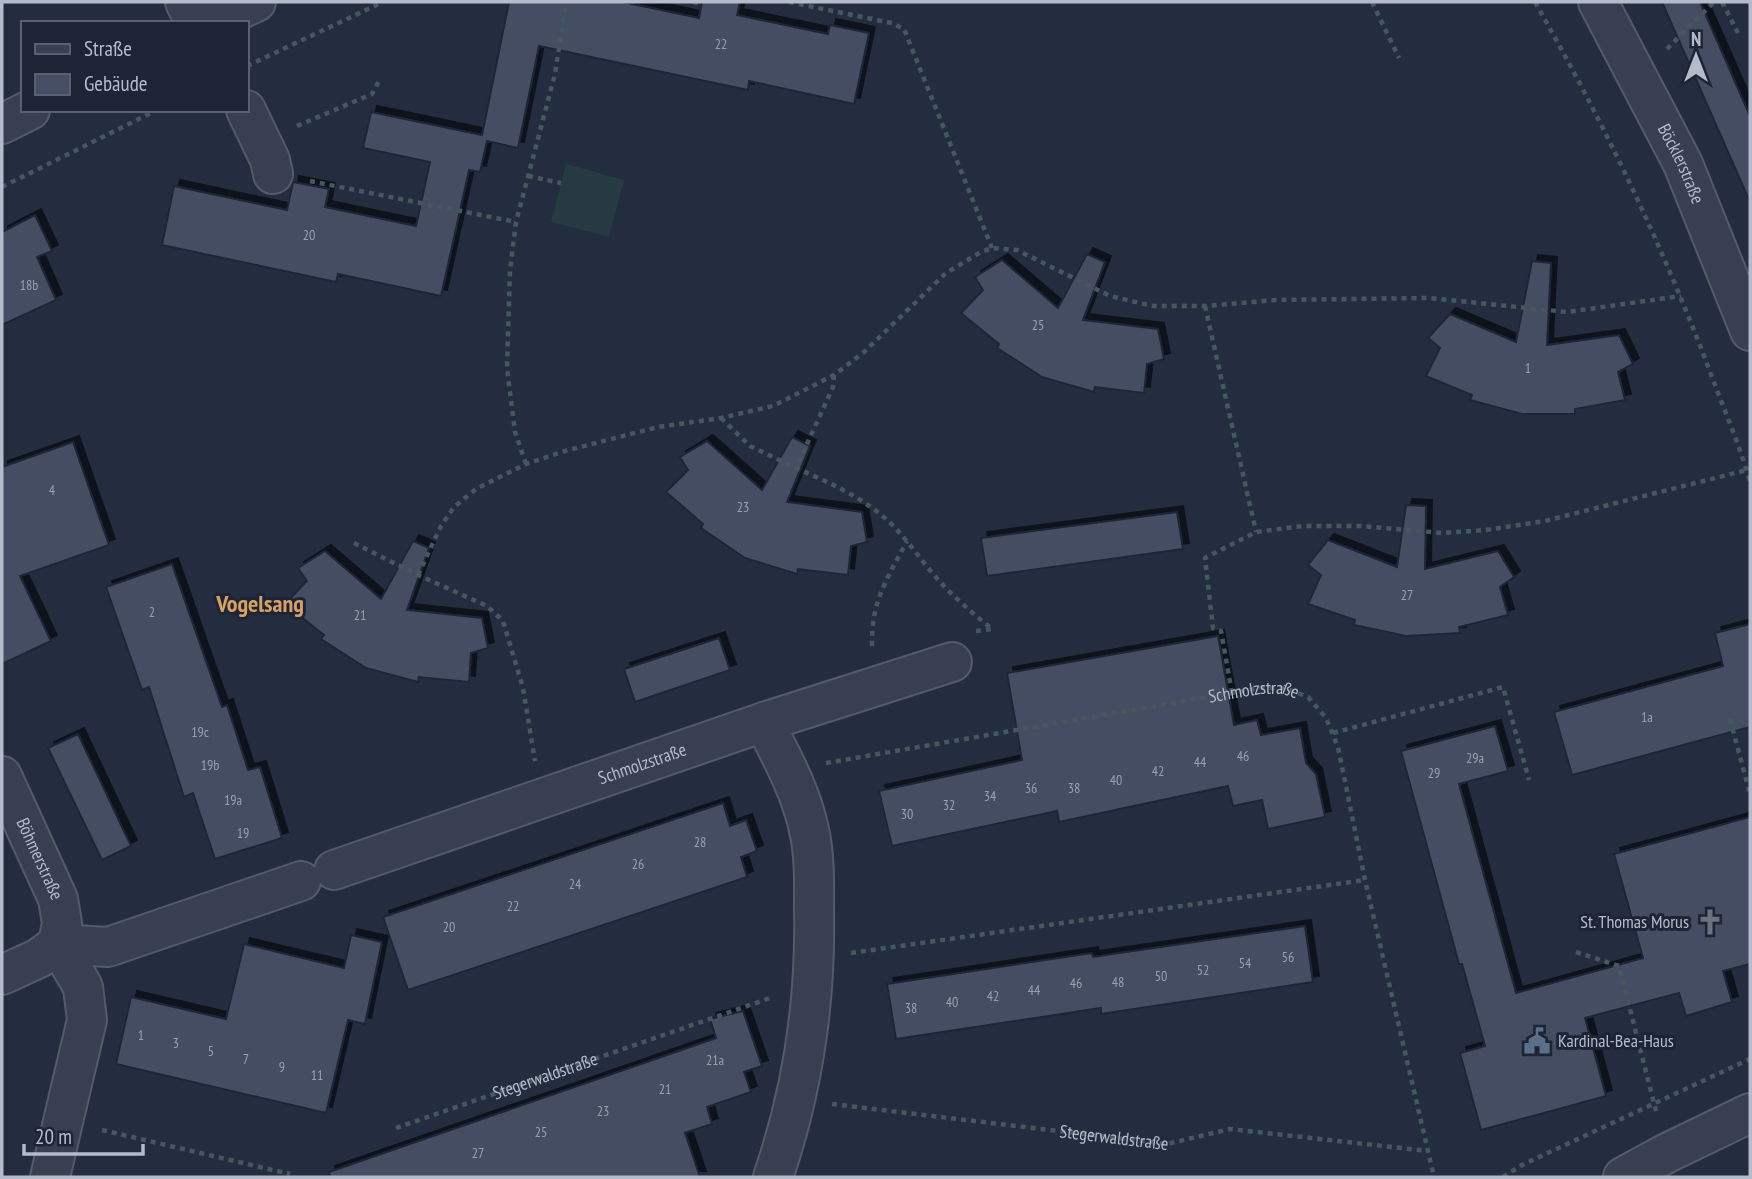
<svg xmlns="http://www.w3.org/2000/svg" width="1752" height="1179" viewBox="0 0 1752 1179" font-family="'PT Sans Narrow',sans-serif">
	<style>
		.green { fill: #263b41 }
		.building { fill: #454e64; stroke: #1f2637; stroke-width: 2; filter: url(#shadow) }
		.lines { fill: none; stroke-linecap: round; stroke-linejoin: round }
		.minor-casing { stroke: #535a6a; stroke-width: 42 }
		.path { stroke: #44585e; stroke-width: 4.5; stroke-dasharray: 5 5; stroke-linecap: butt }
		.minor { stroke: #383f50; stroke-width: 38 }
		.labels { text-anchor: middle; stroke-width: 6; stroke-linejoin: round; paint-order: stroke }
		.number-label { font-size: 14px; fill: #98a0b0 }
		.street-label { font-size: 18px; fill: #b4bbca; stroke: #1d2435 }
		.poi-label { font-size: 18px; fill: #b4bbca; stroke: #1d2435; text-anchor: end }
		.district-label { font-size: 24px; font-weight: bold; fill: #d8a162; stroke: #1d2435 }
	</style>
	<defs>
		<filter id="shadow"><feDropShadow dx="6" dy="-6" stdDeviation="0" flood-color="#0009"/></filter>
	</defs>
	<rect width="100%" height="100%" fill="#242d40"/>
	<polygon class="green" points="566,164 624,180 609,237 551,222"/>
	<g class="building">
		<polygon points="509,2 623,2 699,18 702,2 740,2 737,15 828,34 830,25 869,33 854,104 749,81 748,90 539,46 518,148 487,141 480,172 469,170 441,296 338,274 336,282 162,245 174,186 287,210 293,182 329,189 325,207 416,226 430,162 363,148 371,112 482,135"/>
		<polygon points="1662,2 1700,2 1750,116 1750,202"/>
		<polygon points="35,215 52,251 37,257 56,300 2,325 2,232"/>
		<polygon points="1087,254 1105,262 1083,320 1158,329 1164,359 1147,364 1144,393 1095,387 1094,392 1042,377 997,348 999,344 961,313 983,290 975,277 1002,260 1058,308"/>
		<polygon points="1532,261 1551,263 1547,345 1619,335 1633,364 1618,372 1625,400 1575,409 1575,414 1522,414 1470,400 1472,395 1426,376 1440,348 1428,338 1450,314 1516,342"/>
		<polygon points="792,437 810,446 787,502 862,512 867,542 851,546 848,575 798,569 797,574 745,558 701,528 703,524 666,492 688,470 680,457 707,441 762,490"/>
		<polygon points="73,442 109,545 20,576 51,641 2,664 2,467"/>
		<polygon points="1406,505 1426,506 1425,569 1498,551 1514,577 1500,587 1508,615 1459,627 1460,633 1406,636 1354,625 1355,620 1308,604 1321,575 1308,565 1328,540 1397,567"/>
		<polygon points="1177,512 1183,549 987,576 981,538"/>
		<polygon points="413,541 429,548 407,610 482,618 488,648 471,653 469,682 419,677 418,682 366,668 321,639 324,635 285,604 307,581 298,568 325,551 381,599"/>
		<polygon points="172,564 222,707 227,705 248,770 260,767 282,838 215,859 193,793 184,797 149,687 142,690 106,587"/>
		<polygon points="1750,624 1750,727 1572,775 1554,712 1723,666 1715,633"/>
		<polygon points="1218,636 1234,725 1257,720 1261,735 1300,728 1306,763 1316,774 1325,817 1268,829 1262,800 1233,806 1228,786 1059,822 1057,811 892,846 879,791 1022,760 1007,673"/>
		<polygon points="719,638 730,670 635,702 624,669"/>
		<polygon points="1495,726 1508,771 1459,784 1516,993 1643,958 1614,854 1750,817 1750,964 1723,971 1732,1002 1686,1016 1679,993 1585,1018 1606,1096 1481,1130 1460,1053 1485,1046 1462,964 1459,964 1401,751"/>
		<polygon points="78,734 131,846 102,860 48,748"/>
		<polygon points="723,803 730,826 746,820 757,851 741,857 747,877 408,990 383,917"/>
		<polygon points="1305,926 1313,982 1101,1014 1101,1008 896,1039 887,984 1092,953 1093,957"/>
		<polygon points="351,935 382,942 365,1024 348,1020 326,1113 116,1064 131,997 226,1019 244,944 344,968"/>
		<polygon points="743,1011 762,1066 744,1072 751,1092 707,1107 712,1124 685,1133 700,1177 330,1177 329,1172 716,1038 710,1019"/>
	</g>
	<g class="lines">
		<g class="minor-casing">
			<g id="minor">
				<polyline points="185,2 195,23"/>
				<path id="s4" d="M1598,2l85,162 67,167"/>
				<polyline points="211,23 256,2"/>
				<polyline points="246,110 270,160 273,174"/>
				<polyline points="2,124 30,110"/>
				<path d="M764,722c17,34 37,69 45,108 6,26 5,53 5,80 2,92 -11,180 -41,267"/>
				<path id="s5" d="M2,776l56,123 4,24 -4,21"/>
				<path id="s6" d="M334,870l430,-148 188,-60"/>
				<polyline points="58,944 108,947 301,881"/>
				<polyline points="2,975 39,958 58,944"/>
				<polyline points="50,1177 87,1020 83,987 58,944"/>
				<polyline points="1623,1177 1667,1153 1750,1113"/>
			</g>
		</g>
		<g class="path">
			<polyline points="693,2 702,4"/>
			<polyline points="789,2 892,23 904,29 992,248"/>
			<polyline points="1372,2 1399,58"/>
			<path d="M1535,2c70,123 127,242 177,375 13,35 28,69 38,105"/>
			<polyline points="1722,2 1738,33"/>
			<polyline points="1667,49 1714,2"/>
			<polyline points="247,66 383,2"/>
			<polyline points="297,126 372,94 379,81"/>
			<polyline points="528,176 561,183"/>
			<polyline points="310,181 516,222"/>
			<polyline points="2,187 157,110"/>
			<polyline points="1205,306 1256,532"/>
			<path d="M834,375l-1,12 -37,81c32,14 64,28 90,51 22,20 37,45 57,66 15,16 32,30 49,44"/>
			<polyline points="721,418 750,446 796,468"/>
			<polyline points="526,464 515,432 507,368 510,270 516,222 555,74 566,2"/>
			<polyline points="354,543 418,575 487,606 503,621 523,688 535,761"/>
			<polyline points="418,575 441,526 454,507 476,489 526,464 565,451 658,427 721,418 773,406 834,375 863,353 946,273 981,252 992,248 1017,250 1110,296 1153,306 1205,306 1276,300 1428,298 1567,312 1681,296"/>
			<polyline points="976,631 993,629"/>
			<path d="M872,646c-1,-45 15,-67 35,-105"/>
			<polyline points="1232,693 1221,631 1213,628 1205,558 1256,532 1303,526 1361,526 1442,533 1486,530 1545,521 1747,470"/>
			<polyline points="1730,719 1750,794"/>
			<polyline points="1333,733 1503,687 1529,780"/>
			<path id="s1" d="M826,763l434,-75h25l23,9 18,21 12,29 27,133 69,297"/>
			<polyline points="1576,952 1619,966 1657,1115"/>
			<polyline points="851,953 1365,880"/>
			<path id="s2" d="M832,1104l335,40 63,-15 198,22"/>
			<path id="s3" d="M396,1128l377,-131"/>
			<polyline points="102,1130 290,1174"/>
			<polyline points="1503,1177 1522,1165 1750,1059"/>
		</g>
		<use href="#minor" class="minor"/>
	</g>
	<defs>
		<g id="church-bare" transform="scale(2.1)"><path d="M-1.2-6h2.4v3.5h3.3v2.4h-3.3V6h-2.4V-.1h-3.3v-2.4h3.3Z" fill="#6b7280" stroke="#1d2435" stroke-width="2.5" paint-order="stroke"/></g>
		<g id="civic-bare" transform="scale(2.1)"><path d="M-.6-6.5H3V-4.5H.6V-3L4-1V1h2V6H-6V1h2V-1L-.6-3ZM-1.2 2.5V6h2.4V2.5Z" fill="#5c6f8a" stroke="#1d2435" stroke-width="2.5" paint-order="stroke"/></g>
	</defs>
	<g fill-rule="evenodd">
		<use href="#church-bare" x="1710" y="922"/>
		<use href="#civic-bare" x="1537" y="1041"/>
	</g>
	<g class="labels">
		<g class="number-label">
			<text x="721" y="49">22</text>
			<text x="309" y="240">20</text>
			<text x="29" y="290">18b</text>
			<text x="1038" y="330">25</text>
			<text x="1528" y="373">1</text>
			<text x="52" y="495">4</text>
			<text x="743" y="512">23</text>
			<text x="1407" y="600">27</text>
			<text x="152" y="617">2</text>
			<text x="360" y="620">21</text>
			<text x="1647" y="722">1a</text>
			<text x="200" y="737">19c</text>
			<text x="1243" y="761">46</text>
			<text x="1475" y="763">29a</text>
			<text x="1200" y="767">44</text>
			<text x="210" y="770">19b</text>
			<text x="1158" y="776">42</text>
			<text x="1434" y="778">29</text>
			<text x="1116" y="785">40</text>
			<text x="1031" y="793">36</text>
			<text x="1074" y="793">38</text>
			<text x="990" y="801">34</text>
			<text x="233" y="805">19a</text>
			<text x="949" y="810">32</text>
			<text x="907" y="819">30</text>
			<text x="243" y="838">19</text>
			<text x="700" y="847">28</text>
			<text x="638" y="869">26</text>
			<text x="575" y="889">24</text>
			<text x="513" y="911">22</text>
			<text x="449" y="932">20</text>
			<text x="1288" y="962">56</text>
			<text x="1245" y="968">54</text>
			<text x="1203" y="975">52</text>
			<text x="1161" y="981">50</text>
			<text x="1118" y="987">48</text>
			<text x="1076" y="988">46</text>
			<text x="1034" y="995">44</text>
			<text x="993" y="1001">42</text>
			<text x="952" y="1007">40</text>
			<text x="911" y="1013">38</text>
			<text x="141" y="1040">1</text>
			<text x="176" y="1048">3</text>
			<text x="211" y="1056">5</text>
			<text x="246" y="1064">7</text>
			<text x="715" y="1065">21a</text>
			<text x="282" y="1072">9</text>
			<text x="317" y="1080">11</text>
			<text x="665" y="1094">21</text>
			<text x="603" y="1116">23</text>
			<text x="541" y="1137">25</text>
			<text x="478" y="1158">27</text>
		</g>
		<g class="street-label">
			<text dy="6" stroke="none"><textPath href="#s4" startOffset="182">Böcklerstraße</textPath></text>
			<text dy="6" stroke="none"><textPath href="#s1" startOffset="434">Schmolzstraße</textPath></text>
			<text dy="6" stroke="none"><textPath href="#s6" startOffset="326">Schmolzstraße</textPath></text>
			<text dy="6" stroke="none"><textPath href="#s5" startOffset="91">Böhmerstraße</textPath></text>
			<text dy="6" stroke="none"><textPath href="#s3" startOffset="158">Stegerwaldstraße</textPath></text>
			<text dy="6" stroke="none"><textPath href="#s2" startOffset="284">Stegerwaldstraße</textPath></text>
		</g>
		<g class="poi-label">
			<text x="1689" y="928">St. Thomas Morus</text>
			<text x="1558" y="1047" text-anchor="start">Kardinal-Bea-Haus</text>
		</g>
		<g class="district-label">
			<text x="260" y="612">Vogelsang</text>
		</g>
	</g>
	<rect width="1752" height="1179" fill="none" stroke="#b4bbca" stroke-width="7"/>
	<rect x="21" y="21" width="228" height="91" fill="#1d2435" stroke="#596071" stroke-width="2"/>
	<rect x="35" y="44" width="35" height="10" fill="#383f50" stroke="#596071" stroke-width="2"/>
	<text x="84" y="56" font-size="21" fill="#b4bbca">Straße</text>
	<rect x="35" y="74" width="35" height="21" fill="#454e64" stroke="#596071" stroke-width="2"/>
	<text x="84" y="91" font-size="21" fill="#b4bbca">Gebäude</text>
	<g transform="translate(1696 56)" stroke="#1d2435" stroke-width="5" paint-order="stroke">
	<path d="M0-5L12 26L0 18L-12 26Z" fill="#b4bbca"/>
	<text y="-10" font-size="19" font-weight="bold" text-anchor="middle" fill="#b4bbca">N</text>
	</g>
	<path d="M24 1144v10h119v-10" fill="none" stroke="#b4bbca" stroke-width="3.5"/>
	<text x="35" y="1144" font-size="21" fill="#b4bbca" stroke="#1d2435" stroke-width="5" paint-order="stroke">20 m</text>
</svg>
